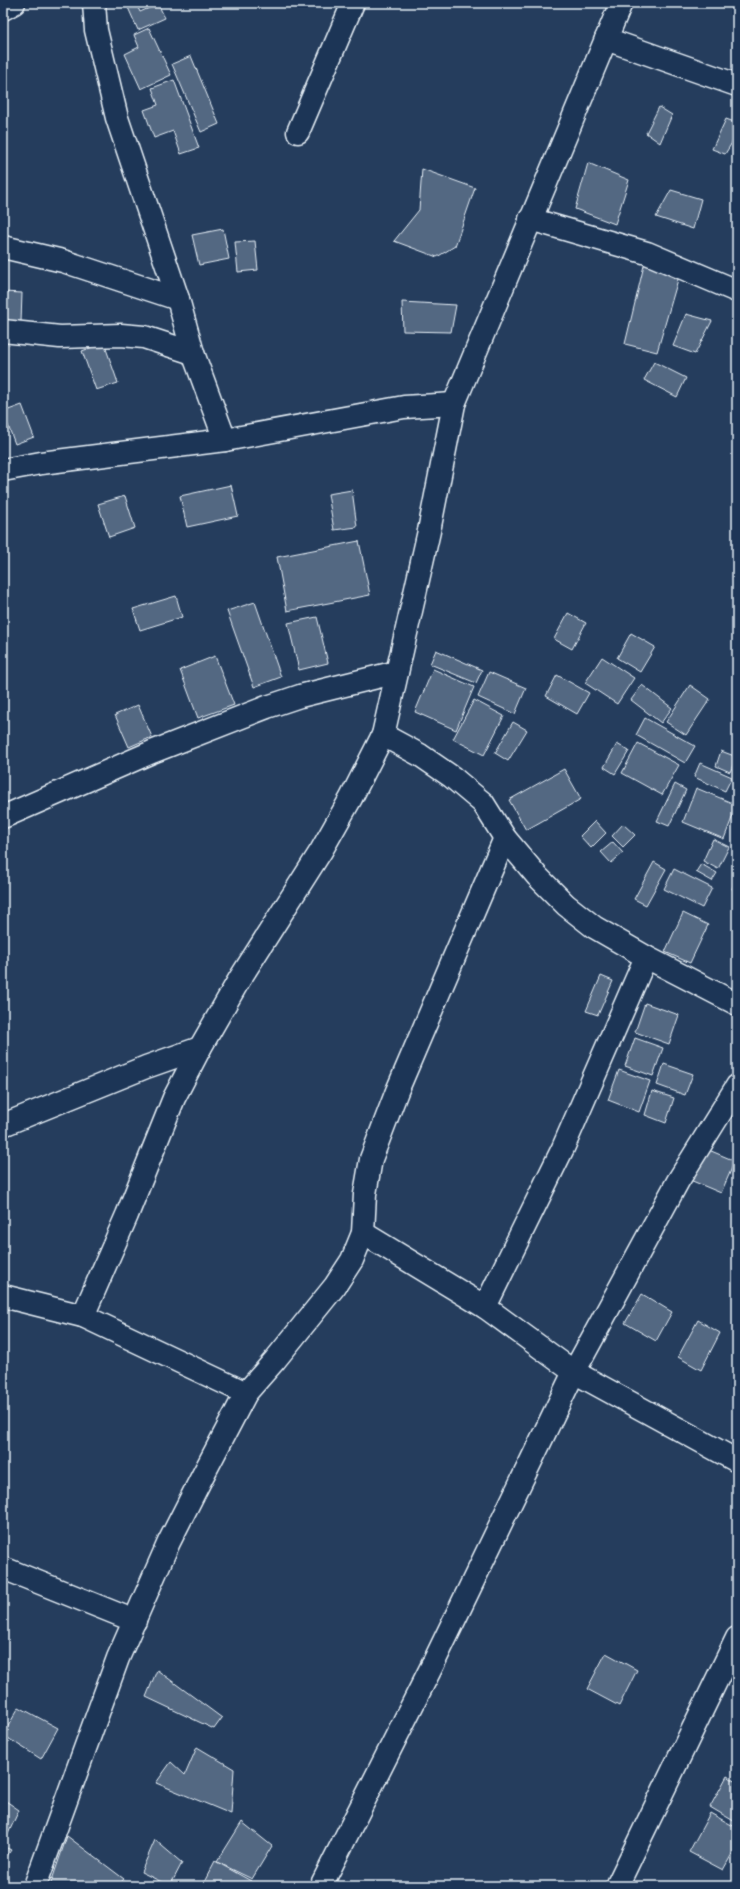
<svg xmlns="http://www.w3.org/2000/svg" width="740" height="1889" viewBox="0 0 740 1889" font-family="Kalam,sans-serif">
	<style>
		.building { fill: #536782; stroke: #e8f1f8 }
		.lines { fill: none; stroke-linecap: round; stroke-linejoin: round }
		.street-casing { stroke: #e8f1f8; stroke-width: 25 }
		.street { stroke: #1d3557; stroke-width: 22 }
	</style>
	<rect width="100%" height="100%" fill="#253d5d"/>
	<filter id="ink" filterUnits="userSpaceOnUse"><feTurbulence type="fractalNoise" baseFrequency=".025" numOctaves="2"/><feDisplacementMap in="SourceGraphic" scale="8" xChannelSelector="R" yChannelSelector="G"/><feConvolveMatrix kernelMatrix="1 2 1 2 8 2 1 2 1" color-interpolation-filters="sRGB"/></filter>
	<g filter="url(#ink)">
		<g class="building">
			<polygon points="126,3 136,3 140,12 158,4 165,18 138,30"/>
			<polygon points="149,28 171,75 141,89 125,54 139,47 134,35"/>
			<polygon points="191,56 219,124 201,132 172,64"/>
			<polygon points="174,80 199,148 181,154 173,131 154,138 144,110 158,105 152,88"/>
			<polygon points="659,107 672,115 660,143 646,133"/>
			<polygon points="726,119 737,123 737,146 733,141 725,154 712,149"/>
			<polygon points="588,163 629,180 615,224 575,209"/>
			<polygon points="422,169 475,188 455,246 437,257 394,241 419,210"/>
			<polygon points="671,190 701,199 693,229 656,217"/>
			<polygon points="223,229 229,259 199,265 192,235"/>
			<polygon points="255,241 258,270 238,272 235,242"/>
			<polygon points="647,253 679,276 657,352 625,344"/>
			<polygon points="3,292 22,293 21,322 3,321"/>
			<polygon points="402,302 456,305 451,332 403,331"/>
			<polygon points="686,314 712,321 695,354 673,346"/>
			<polygon points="104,343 118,383 96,390 82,351"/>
			<polygon points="654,362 686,378 677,397 644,380"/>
			<polygon points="22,405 34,437 15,444 3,412"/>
			<polygon points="231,485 238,516 187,527 180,496"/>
			<polygon points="352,490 357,527 334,530 328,494"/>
			<polygon points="125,496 135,528 109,537 98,504"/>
			<polygon points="359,541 370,595 287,611 277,557"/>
			<polygon points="176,596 182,617 140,630 133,609"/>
			<polygon points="255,602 281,677 254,687 227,611"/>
			<polygon points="568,613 586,623 572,649 554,639"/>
			<polygon points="317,617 328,663 299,670 288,623"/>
			<polygon points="631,633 655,647 640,672 617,658"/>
			<polygon points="436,650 482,670 476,683 430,664"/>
			<polygon points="215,656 234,705 198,718 180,670"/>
			<polygon points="602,657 634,678 617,704 585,683"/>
			<polygon points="433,669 474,687 456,730 415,712"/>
			<polygon points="489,672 526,688 515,714 478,697"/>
			<polygon points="557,675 589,693 577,714 546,696"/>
			<polygon points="642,685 672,708 661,723 631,700"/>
			<polygon points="690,685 710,699 686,735 666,722"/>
			<polygon points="474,700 504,716 484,755 453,739"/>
			<polygon points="138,705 152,737 129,747 115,715"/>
			<polygon points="645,718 695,746 685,763 636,735"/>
			<polygon points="513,722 527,730 508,761 495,753"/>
			<polygon points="638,743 679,765 662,795 622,773"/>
			<polygon points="617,744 629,751 615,774 604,767"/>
			<polygon points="721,751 737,757 730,772 716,766"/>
			<polygon points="700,763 732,777 725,791 694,777"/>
			<polygon points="564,769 581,799 526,830 509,800"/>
			<polygon points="675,784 686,790 669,826 657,821"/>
			<polygon points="696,788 737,805 724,839 683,822"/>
			<polygon points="595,821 606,833 591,848 580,836"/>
			<polygon points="623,824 635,835 623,847 612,836"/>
			<polygon points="713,839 729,847 718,869 703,861"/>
			<polygon points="613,842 623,853 611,863 601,852"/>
			<polygon points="654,862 666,869 646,905 634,899"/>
			<polygon points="701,864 717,873 712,881 696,872"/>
			<polygon points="674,869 712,888 702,908 664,889"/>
			<polygon points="737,878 737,892 732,889"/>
			<polygon points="683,913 708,925 690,963 665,952"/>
			<polygon points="601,976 613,981 598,1015 586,1011"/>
			<polygon points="645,1003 679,1015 669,1044 635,1032"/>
			<polygon points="635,1038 663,1048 653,1076 625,1066"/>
			<polygon points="664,1064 693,1074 685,1095 657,1085"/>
			<polygon points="619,1070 650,1081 639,1112 608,1100"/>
			<polygon points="652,1091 674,1098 666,1123 645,1115"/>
			<polygon points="704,1148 735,1161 721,1193 690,1180"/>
			<polygon points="642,1294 672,1312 656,1341 625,1323"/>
			<polygon points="698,1320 720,1333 701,1370 678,1357"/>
			<polygon points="606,1653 637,1670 619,1706 587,1689"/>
			<polygon points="157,1670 222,1718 214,1729 146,1697"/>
			<polygon points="19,1707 58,1728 41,1759 3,1735"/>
			<polygon points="197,1747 234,1769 231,1814 156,1783 171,1762 185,1775"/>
			<polygon points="727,1776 737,1782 737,1823 710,1807"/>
			<polygon points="3,1799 19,1810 3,1845"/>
			<polygon points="710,1813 737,1828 737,1845 723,1870 689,1852"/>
			<polygon points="242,1822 272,1846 252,1879 217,1862"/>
			<polygon points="67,1836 124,1879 118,1886 50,1886"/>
			<polygon points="155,1840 182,1863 170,1886 141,1872"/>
			<polygon points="3,1846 11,1850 3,1862"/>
			<polygon points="215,1861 251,1881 248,1886 202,1886"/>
		</g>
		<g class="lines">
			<g class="street-casing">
				<g id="street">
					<polyline points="94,3 96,30 117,118 178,299 193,353 225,440"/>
					<polyline points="3,9 14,3"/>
					<polyline points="606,39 737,85"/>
					<polyline points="298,132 353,3"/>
					<polyline points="530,219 647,253 737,291"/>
					<polyline points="3,247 63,261 178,299"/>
					<polyline points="3,331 60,337 121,335 144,337 193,353"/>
					<polyline points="3,470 41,463 225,440 404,407 454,404"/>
					<polyline points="383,735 420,755 452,777 483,803 505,838 537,876 566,905 594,927 646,957 737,1004"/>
					<polyline points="3,817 152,752 267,707 300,696 397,672"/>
					<polyline points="3,1125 146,1067 200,1048"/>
					<polyline points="363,1233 485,1307 574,1372 737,1461"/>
					<polyline points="3,1296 83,1316 246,1393"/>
					<polyline points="485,1307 563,1148 646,957"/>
					<polyline points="83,1316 127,1215 174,1098 200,1048 239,980 321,851 351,798 383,735 429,531 454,404 621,3"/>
					<polyline points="3,1568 135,1621"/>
					<polyline points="35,1886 118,1658 169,1542 203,1475 246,1393 275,1360 335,1286 352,1260 363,1233 365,1194 371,1159 397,1091 505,838"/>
					<polyline points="321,1886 432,1666 574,1372 678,1181 737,1086"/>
					<polyline points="617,1886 737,1638"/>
				</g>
			</g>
			<use href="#street" class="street"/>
		</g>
	</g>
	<rect width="740" height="1889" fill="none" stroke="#1d3557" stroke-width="16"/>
	<rect x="8" y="8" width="724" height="1873" fill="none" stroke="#e8f1f8" stroke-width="1.5" filter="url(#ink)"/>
</svg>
